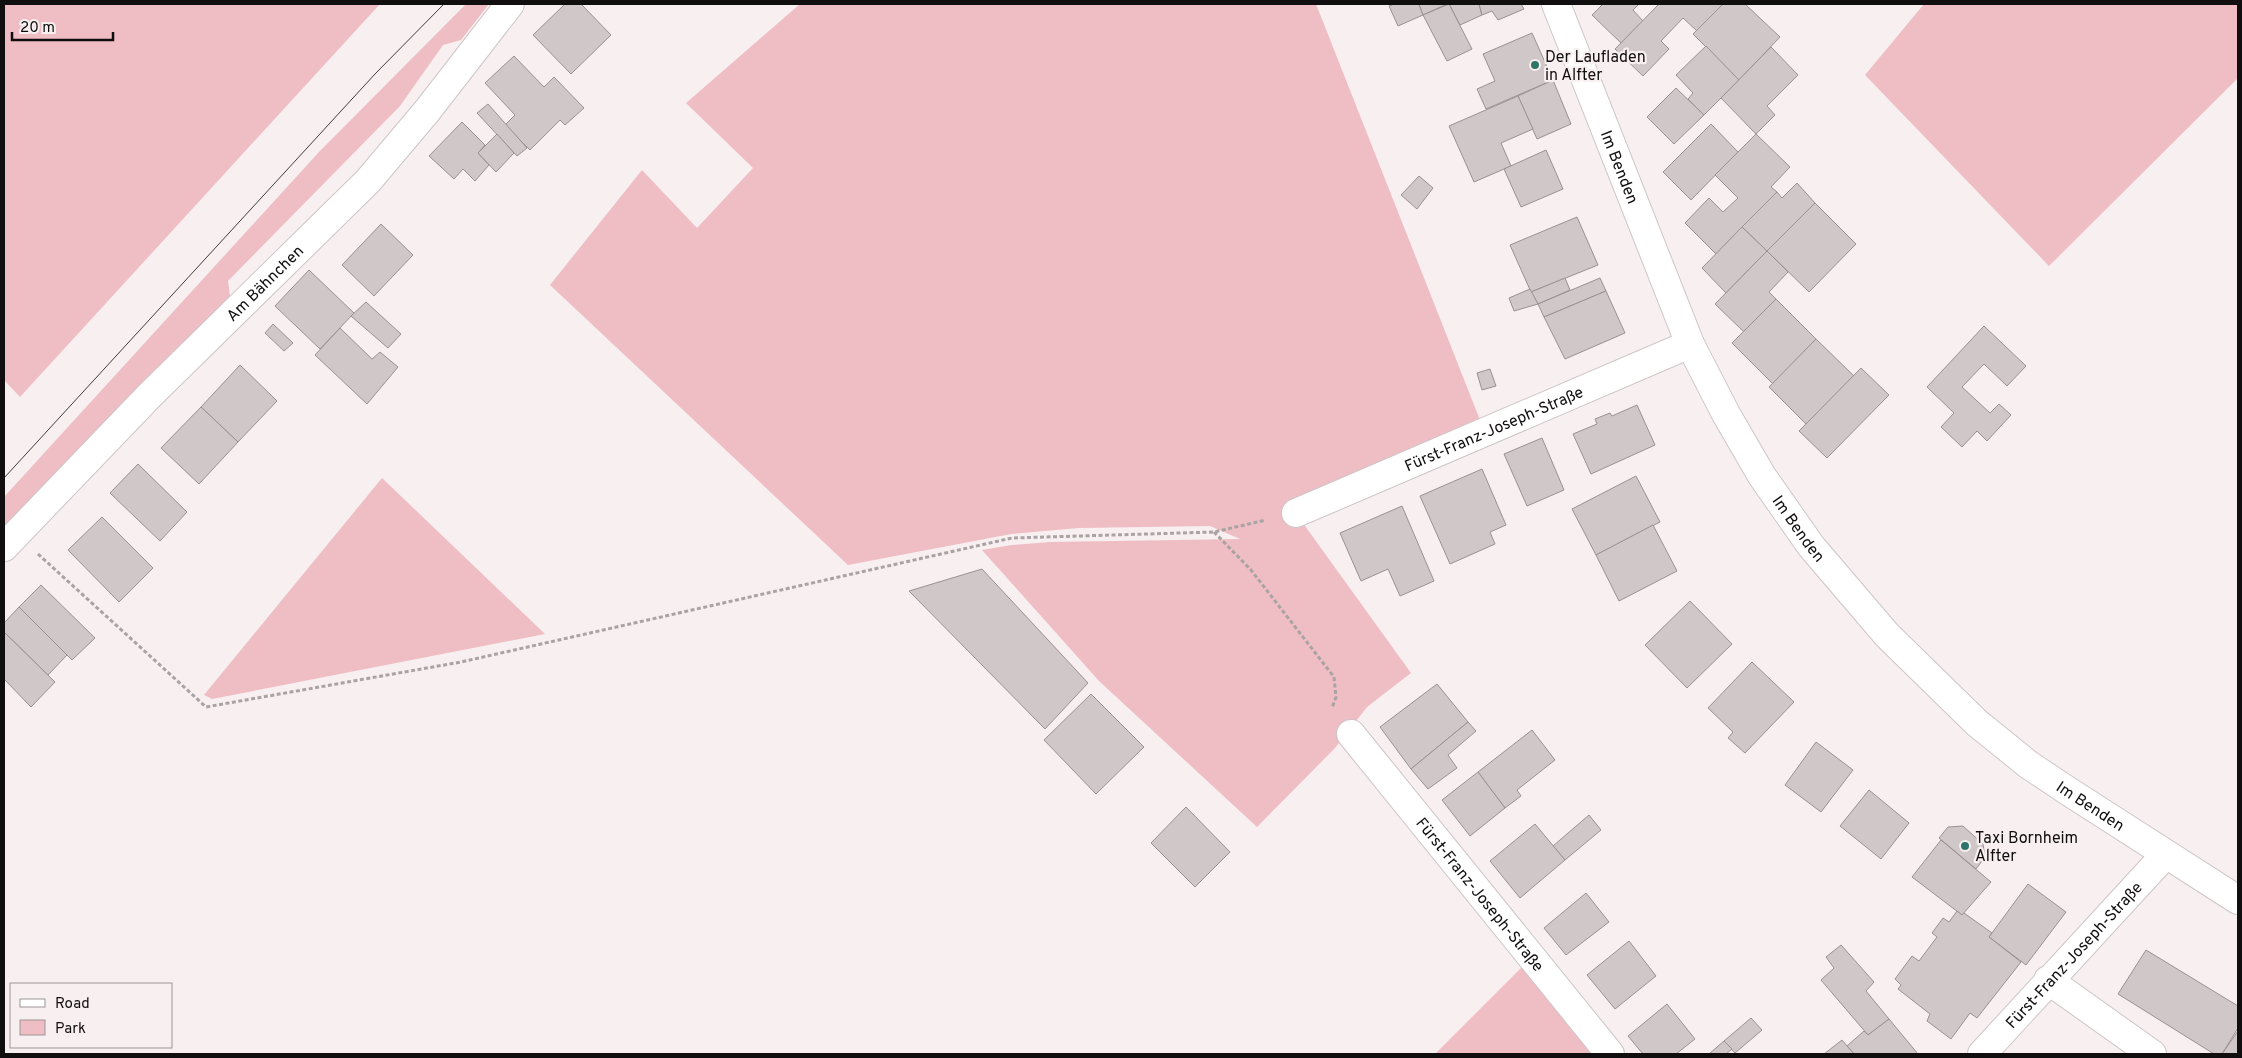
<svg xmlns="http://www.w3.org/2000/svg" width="2242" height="1058" viewBox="0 0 2242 1058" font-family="Overpass,sans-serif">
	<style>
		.green { fill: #efbdc4 }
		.building { fill: #cfc7c8; stroke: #999192 }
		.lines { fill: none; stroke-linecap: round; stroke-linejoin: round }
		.street-casing { stroke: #cec5c6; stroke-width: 30 }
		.secondary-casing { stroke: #cec5c6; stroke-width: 30 }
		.path { stroke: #aaa3a4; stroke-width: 3; stroke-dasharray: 4 2.5; stroke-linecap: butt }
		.street { stroke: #fff; stroke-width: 28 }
		.secondary { stroke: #fff; stroke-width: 28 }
		.tram { stroke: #413d3e; stroke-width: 1 }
		.poi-dot { fill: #2e746b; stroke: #f8eff0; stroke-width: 2 }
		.labels { text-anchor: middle; stroke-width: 4.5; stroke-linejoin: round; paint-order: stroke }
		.poi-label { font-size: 16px; fill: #110e0f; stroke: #f8eff0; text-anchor: start }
		.street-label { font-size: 16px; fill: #110e0f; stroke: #f8eff0 }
	</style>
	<rect width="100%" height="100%" fill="#f8eff0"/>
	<g class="green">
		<polygon points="4,4 380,4 20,397 4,380"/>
		<polygon points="466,4 489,4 461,40 443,45 400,106 228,281 230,296 4,529 4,497 319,152"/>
		<polygon points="800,4 1316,4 1480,420 1287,501 1411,673 1367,707 1335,748 1257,827 1099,681 982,550 1012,545 1050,542 1240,539 1210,526 1079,528 1011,534 848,565 550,285 642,170 697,228 753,168 686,103"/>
		<polygon points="1924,4 2238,4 2238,78 2049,266 1865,75"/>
		<polygon points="382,478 545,634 212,699 204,695"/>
		<polygon points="1523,966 1594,1054 1435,1054"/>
	</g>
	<g class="building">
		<polygon points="565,4 581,4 611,35 571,74 533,35"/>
		<polygon points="1394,4 1419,4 1423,15 1398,26 1389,6"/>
		<polygon points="1419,4 1445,4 1445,5 1423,15"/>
		<polygon points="1449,4 1479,4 1482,15 1460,25"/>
		<polygon points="1449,4 1472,49 1447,61 1423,15"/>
		<polygon points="1479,4 1521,4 1524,9 1498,20 1492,11 1482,15"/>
		<polygon points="1603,4 1639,4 1633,10 1643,21 1621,43 1592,15"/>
		<polygon points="1659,4 1723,4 1697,31 1683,18 1661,41 1669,49 1643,76 1615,49"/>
		<polygon points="1723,4 1745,4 1780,37 1739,80 1693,34"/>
		<polygon points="1532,33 1553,80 1486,109 1477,89 1495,81 1483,54"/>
		<polygon points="1706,46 1739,80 1704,115 1688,99 1693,93 1676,75"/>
		<polygon points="1771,47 1798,75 1767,106 1775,115 1756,134 1721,98"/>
		<polygon points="514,56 544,87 554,77 584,108 565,125 560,120 530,150 505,125 515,115 485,83"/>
		<polygon points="1553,80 1571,124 1537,139 1518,96"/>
		<polygon points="1676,88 1704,115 1674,144 1647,117"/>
		<polygon points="1518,96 1533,129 1501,143 1511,166 1474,182 1449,126"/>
		<polygon points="488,104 527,148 517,156 477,113"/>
		<polygon points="462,122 485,145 478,153 489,165 475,181 463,169 454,179 429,156"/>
		<polygon points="1711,124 1738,152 1691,200 1663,172"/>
		<polygon points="497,134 514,153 496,172 478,153"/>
		<polygon points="1756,134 1790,167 1771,187 1777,192 1716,254 1685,223 1709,198 1723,212 1738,198 1715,175"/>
		<polygon points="1546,150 1563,189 1521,207 1504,169"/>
		<polygon points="1419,176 1433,188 1417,209 1401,195"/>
		<polygon points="1797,183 1815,203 1767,251 1742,227 1777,192 1782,198"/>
		<polygon points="1815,203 1856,244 1809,292 1767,251"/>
		<polygon points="1577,217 1598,265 1531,292 1510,245"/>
		<polygon points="381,224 413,255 374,296 342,265"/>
		<polygon points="1742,227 1767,251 1726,293 1702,268"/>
		<polygon points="1767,251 1788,272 1769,292 1776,299 1744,332 1715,304"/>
		<polygon points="309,270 354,313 320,349 275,306"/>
		<polygon points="1565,278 1570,290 1538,304 1531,292"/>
		<polygon points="1600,278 1606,291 1544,317 1538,304"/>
		<polygon points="1530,289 1538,304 1514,311 1509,298"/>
		<polygon points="1606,291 1625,333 1565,359 1544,317"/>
		<polygon points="1776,299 1816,339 1773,384 1732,343"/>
		<polygon points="366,302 401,334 388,348 351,316"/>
		<polygon points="273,324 293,343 284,351 265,333"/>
		<polygon points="1984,326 2026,366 2007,386 1984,364 1962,387 1990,413 1999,404 2011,415 1987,441 1977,431 1962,447 1941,427 1954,413 1927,387"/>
		<polygon points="340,328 372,359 380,352 398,367 367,404 315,355"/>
		<polygon points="1816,339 1854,376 1806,424 1769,387"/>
		<polygon points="240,365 277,401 238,442 201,407"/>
		<polygon points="1861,368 1889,395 1827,458 1799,431"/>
		<polygon points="1490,369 1496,386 1482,390 1477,373"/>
		<polygon points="1637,405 1655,445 1591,474 1573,434 1597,424 1595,419 1610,413 1612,416"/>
		<polygon points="201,407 238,442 199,484 161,448"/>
		<polygon points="1542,438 1564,490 1527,506 1504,454"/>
		<polygon points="138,464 187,512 160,541 110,493"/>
		<polygon points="1482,469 1506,525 1490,532 1495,544 1450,564 1420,496"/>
		<polygon points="1636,476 1660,522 1596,555 1572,509"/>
		<polygon points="1402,506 1434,581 1400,596 1388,569 1361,581 1340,533"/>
		<polygon points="102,517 153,568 119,602 68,550"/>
		<polygon points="1653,525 1677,571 1619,601 1596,555"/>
		<polygon points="982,569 1088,683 1045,729 909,591"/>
		<polygon points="41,585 95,638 72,660 19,607"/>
		<polygon points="1690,601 1732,644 1687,688 1645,645"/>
		<polygon points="19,607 67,655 48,675 4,632 4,623"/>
		<polygon points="4,632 55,682 31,707 4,679"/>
		<polygon points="1752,662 1794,702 1745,753 1728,738 1733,732 1708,708"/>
		<polygon points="1437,684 1468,722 1411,769 1380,727"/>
		<polygon points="1091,694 1144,747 1096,794 1044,740"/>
		<polygon points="1468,722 1476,731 1448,755 1457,768 1428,789 1411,769"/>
		<polygon points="1532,730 1555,760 1517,790 1521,796 1505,808 1478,772"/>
		<polygon points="1816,742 1853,770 1821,812 1785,785"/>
		<polygon points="1478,772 1505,808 1470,836 1442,800"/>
		<polygon points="1869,790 1909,823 1881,859 1840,826"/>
		<polygon points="1186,807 1230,852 1195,887 1151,843"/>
		<polygon points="1589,815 1601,830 1565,860 1553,846"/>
		<polygon points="1535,824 1565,860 1520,898 1490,861"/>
		<polygon points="1963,826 1983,844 1985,857 1976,869 1939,838 1948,827"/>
		<polygon points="1941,840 1991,882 1962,915 1912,877"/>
		<polygon points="2028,884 2066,912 2026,965 1989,937"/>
		<polygon points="1586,893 1609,922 1566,955 1544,928"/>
		<polygon points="1957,911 1962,915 1964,913 1992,933 1989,937 2021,962 1977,1018 1970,1013 1951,1039 1927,1021 1930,1014 1898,989 1901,985 1895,979 1912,956 1919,961 1937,937 1932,933 1943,918 1949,922"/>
		<polygon points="1629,941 1656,976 1615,1009 1587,975"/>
		<polygon points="1841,945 1874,982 1866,991 1889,1019 1868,1035 1821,980 1834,968 1826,957"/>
		<polygon points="2146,950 2238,1006 2238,1028 2222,1054 2214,1054 2118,994"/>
		<polygon points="1667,1004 1695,1039 1676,1054 1643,1054 1628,1036"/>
		<polygon points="1751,1018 1762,1030 1735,1053 1724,1041"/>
		<polygon points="1889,1019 1918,1054 1854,1054 1847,1046 1864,1031 1868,1035"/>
		<polygon points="2238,1031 2238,1054 2222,1054"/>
		<polygon points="1842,1040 1854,1054 1824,1054"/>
		<polygon points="1724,1041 1732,1049 1726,1054 1709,1054"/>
	</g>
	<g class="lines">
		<g class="street-casing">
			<g id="street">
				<path id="s1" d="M1296,513l394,-169"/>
				<path id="s2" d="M4,547l145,-151 219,-215 59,-70 83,-107"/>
				<path id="s3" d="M1351,734l259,320"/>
				<polyline points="2048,980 2152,1054"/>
				<path id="s4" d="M1982,1054l183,-199"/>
			</g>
		</g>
		<g class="secondary-casing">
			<g id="secondary">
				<path id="s5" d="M1556,4l134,340 36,70 36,62 49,70 76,89 90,88 52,42 39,26 170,109"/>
			</g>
		</g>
		<g class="path">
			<polyline points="1214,532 1251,570 1334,677 1336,697 1332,708"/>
			<polyline points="38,554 206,707 461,662 1012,538 1214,532 1266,520"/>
		</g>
		<use href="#street" class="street"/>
		<use href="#secondary" class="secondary"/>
		<polyline class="tram" points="4,478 375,74 444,4"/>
	</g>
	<g class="poi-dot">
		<circle cx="1535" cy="65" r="5"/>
		<circle cx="1965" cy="846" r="5"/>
	</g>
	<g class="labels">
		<g class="poi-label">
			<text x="1545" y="62">Der Laufladen<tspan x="1545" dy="18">in Alfter</tspan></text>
			<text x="1975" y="843">Taxi Bornheim<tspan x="1975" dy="18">Alfter</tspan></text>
		</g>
		<g class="street-label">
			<text dy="6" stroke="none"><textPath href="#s5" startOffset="175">Im Benden</textPath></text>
			<text dy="6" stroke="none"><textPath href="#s2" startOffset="371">Am Bähnchen</textPath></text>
			<text dy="6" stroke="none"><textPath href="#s1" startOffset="215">Fürst-Franz-Joseph-Straße</textPath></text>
			<text dy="6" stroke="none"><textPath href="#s5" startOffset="580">Im Benden</textPath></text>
			<text dy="6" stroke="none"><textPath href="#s5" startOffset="985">Im Benden</textPath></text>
			<text dy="6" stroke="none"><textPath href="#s3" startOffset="206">Fürst-Franz-Joseph-Straße</textPath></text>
			<text dy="6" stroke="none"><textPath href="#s4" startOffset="135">Fürst-Franz-Joseph-Straße</textPath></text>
		</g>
	</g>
	<rect width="2242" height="1058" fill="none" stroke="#110e0f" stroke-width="10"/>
	<rect x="10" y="983" width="162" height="65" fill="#f8eff0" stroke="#9c9596"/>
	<rect x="20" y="999" width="25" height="8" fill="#ffffff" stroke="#9c9596"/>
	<text x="55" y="1008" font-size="15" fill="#110e0f">Road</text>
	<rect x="20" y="1020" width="25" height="15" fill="#efbdc4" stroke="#9c9596"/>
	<text x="55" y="1033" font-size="15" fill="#110e0f">Park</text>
	<path d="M12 32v8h101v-8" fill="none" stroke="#110e0f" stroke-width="2.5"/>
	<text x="20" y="32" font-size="15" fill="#110e0f" stroke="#f8eff0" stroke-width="4" paint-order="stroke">20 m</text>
</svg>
